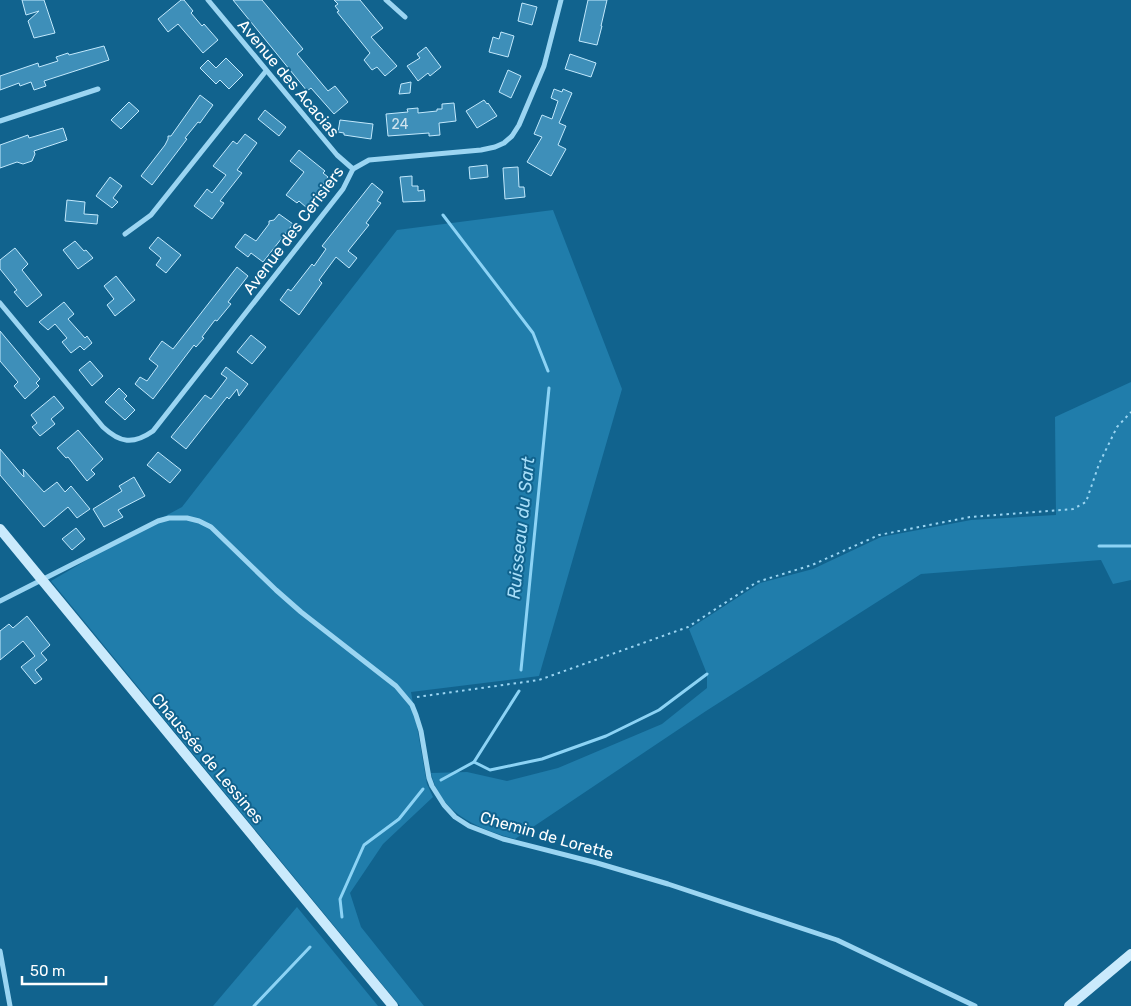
<svg xmlns="http://www.w3.org/2000/svg" width="1131" height="1006" viewBox="0 0 1131 1006" font-family="Rubik,sans-serif">
	<style>
		.green { fill: #207dab }
		.lines { fill: none; stroke-linecap: round; stroke-linejoin: round }
		.stream { stroke: #8cd3f5; stroke-width: 3 }
		.building { fill: #3e8fb9; stroke: #c2e9fd }
		.path { stroke: #9bd5f2; stroke-width: 2; stroke-dasharray: 2.5 4; stroke-linecap: butt }
		.street { stroke: #9bd5f2; stroke-width: 5 }
		.secondary { stroke: #caeafc; stroke-width: 10 }
		.labels { text-anchor: middle; stroke-width: 4; stroke-linejoin: round; paint-order: stroke }
		.number-label { font-size: 14px; fill: #cfe3ee }
		.street-label { font-size: 16px; fill: #fff; stroke: #11638e }
		.water-label { font-size: 18px; font-style: italic; fill: #a7def9; stroke: #11638e }
	</style>
	<rect width="100%" height="100%" fill="#11638e"/>
	<g class="green">
		<polygon points="553,210 622,389 539,676 411,692 427,784 433,797 383,844 350,893 361,927 424,1006 400,1006 51,581 121,540 182,507 397,230"/>
		<path d="M1131,382v198l-18,4 -12,-24 -180,14 -215,137 -191,128c-36,-10 -75,-25 -84,-66l36,-1 40,9 51,-13 104,-44 45,-36v-14l-18,-45 71,-46 53,-14 68,-32 90,-17 85,-5 -1,-98z"/>
		<polygon points="297,907 378,1006 213,1006"/>
	</g>
	<g class="lines">
		<g class="stream">
			<polyline points="443,215 533,333 548,371"/>
			<polyline points="1099,546 1131,546"/>
			<polyline points="521,670 549,388"/>
			<polyline points="474,762 490,770 542,759 606,736 659,710 707,674"/>
			<polyline points="441,780 474,762 519,691"/>
			<polyline points="342,917 340,899 364,845 399,819 423,789"/>
			<polyline points="254,1006 310,947"/>
		</g>
	</g>
	<g class="building">
		<polygon points="22,0 44,0 55,33 34,38 28,21 39,11 26,15"/>
		<polygon points="181,0 184,0 193,11 191,13 202,26 204,24 218,40 203,53 178,24 168,32 158,19"/>
		<polygon points="233,0 262,0 303,49 297,54 328,91 335,86 348,102 334,114 311,88 307,91"/>
		<polygon points="334,0 360,0 383,28 371,37 397,66 385,76 377,67 372,70 364,60 370,53 337,12 339,11 335,6 338,4"/>
		<polygon points="588,0 607,0 601,26 602,26 597,45 579,41"/>
		<polygon points="522,3 537,7 532,25 518,21"/>
		<polygon points="501,32 514,36 508,57 489,52 493,37 499,39"/>
		<polygon points="104,46 109,60 44,81 46,86 34,90 31,82 20,86 19,83 0,90 0,76 38,63 39,67 58,61 56,57 68,53 69,55"/>
		<polygon points="426,47 441,67 430,76 428,73 418,81 407,66 420,58 417,54"/>
		<polygon points="570,54 596,63 591,77 565,69"/>
		<polygon points="226,58 243,75 229,89 220,80 216,84 200,68 208,60 216,68"/>
		<polygon points="508,70 521,76 511,98 499,92"/>
		<polygon points="411,82 410,93 399,94 401,84"/>
		<polygon points="554,89 562,92 563,89 572,93 559,123 566,126 558,145 566,149 551,176 527,162 542,137 534,134 542,115 552,119 558,101 551,98"/>
		<polygon points="200,95 213,105 200,123 198,122 185,138 187,139 152,185 141,176 165,145 168,139 168,136 171,136"/>
		<polygon points="484,100 487,104 488,103 497,116 477,128 466,111"/>
		<polygon points="129,102 139,111 121,129 111,120"/>
		<polygon points="454,103 456,121 439,123 440,135 429,136 429,133 388,136 386,114 408,112 407,109 418,108 418,113 437,111 437,109 442,109 442,104"/>
		<polygon points="265,110 286,127 279,136 258,119"/>
		<polygon points="340,120 373,124 371,139 344,135 344,133 338,132"/>
		<polygon points="63,128 67,140 34,151 35,154 32,161 23,164 17,162 0,168 0,145 28,135 29,138"/>
		<polygon points="245,134 257,143 237,170 242,173 220,201 224,203 212,219 194,206 207,189 212,193 226,175 213,166 233,141 237,144"/>
		<polygon points="299,150 325,171 323,173 328,177 307,208 299,201 297,203 286,195 304,172 290,161"/>
		<polygon points="487,165 488,177 470,179 469,167"/>
		<polygon points="518,167 519,187 524,187 525,197 505,199 503,168"/>
		<polygon points="412,176 412,186 418,186 418,191 424,190 425,201 403,202 400,177"/>
		<polygon points="110,177 122,186 113,198 118,202 112,208 96,196"/>
		<polygon points="372,183 383,192 377,201 381,203 366,223 369,225 348,251 357,258 349,268 336,257 319,280 322,283 299,315 280,300 288,289 291,291 312,264 314,266 326,249 322,246"/>
		<polygon points="67,200 85,202 84,214 98,215 97,224 65,221"/>
		<polygon points="279,214 293,224 263,262 251,253 248,257 235,247 245,234 256,241 269,224 269,221 274,220"/>
		<polygon points="158,237 181,255 166,273 156,265 161,258 149,248"/>
		<polygon points="75,241 84,251 86,250 93,258 78,269 63,250"/>
		<polygon points="15,248 28,264 22,270 42,295 27,307 14,292 17,290 0,269 0,260"/>
		<polygon points="237,267 248,276 228,302 231,304 217,321 215,320 202,337 204,338 196,347 194,345 153,399 135,384 140,377 147,381 158,366 149,359 162,341 173,349"/>
		<polygon points="116,276 135,300 115,316 107,305 114,299 104,286"/>
		<polygon points="64,302 74,314 68,319 85,338 87,336 92,343 84,350 80,346 71,353 62,342 67,338 55,324 48,330 39,322"/>
		<polygon points="0,331 40,379 36,383 39,386 25,399 14,386 18,382 0,361"/>
		<polygon points="251,335 266,347 252,364 237,352"/>
		<polygon points="90,361 103,376 92,386 79,370"/>
		<polygon points="226,367 248,384 239,396 237,389 229,399 227,397 186,449 171,437 205,395 211,399 227,378 221,374"/>
		<polygon points="119,388 127,396 124,399 135,410 125,420 105,402"/>
		<polygon points="54,396 64,408 51,419 55,424 40,436 32,427 37,423 31,415"/>
		<polygon points="78,430 103,459 91,470 95,474 87,481 68,457 66,458 57,448"/>
		<polygon points="0,449 22,475 24,477 23,469 44,492 57,482 65,492 71,486 90,509 77,518 68,507 44,527 0,475"/>
		<polygon points="158,452 181,470 170,483 147,465"/>
		<polygon points="134,477 145,496 118,510 123,517 104,527 93,509 122,491 119,486"/>
		<polygon points="76,528 85,539 72,550 62,539"/>
		<polygon points="27,616 50,645 41,653 47,660 35,670 42,679 35,684 21,667 35,656 23,641 0,660 0,631 9,624 13,628"/>
	</g>
	<g class="lines">
		<polyline class="path" points="417,697 539,680 688,627 757,582 812,565 879,535 970,517 1073,509 1086,502 1099,464 1117,427 1131,412"/>
		<g class="street">
			<polyline points="208,0 337,155 353,169"/>
			<polyline points="386,0 405,17"/>
			<polyline points="0,121 98,89"/>
			<polyline points="125,234 151,215 266,71"/>
			<path d="M0,303l103,124c17,16 30,18 50,4l190,-242 10,-20 16,-9 112,-10 14,-3 9,-4 8,-7 7,-11 25,-59 17,-66"/>
			<polyline points="0,601 158,521 169,518 187,518 199,521 211,527 276,590 301,612 396,686 412,705 416,715 421,731 429,778 432,786 444,805 455,817 469,826 503,839 597,863 668,884 837,940 975,1006"/>
			<polyline points="0,951 10,1006"/>
		</g>
		<g class="secondary">
			<polyline points="0,529 393,1006"/>
			<polyline points="1069,1006 1131,954"/>
		</g>
	</g>
	<g class="labels">
		<g class="number-label">
			<text x="400" y="129">24</text>
		</g>
		<g class="street-label">
			<text transform="translate(289 78) rotate(50)" y="6">Avenue des Acacias</text>
			<text transform="translate(293 230) rotate(-53)" y="6">Avenue des Cerisiers</text>
			<text transform="translate(208 758) rotate(50)" y="6">Chaussée de Lessines</text>
			<text transform="translate(547 835) rotate(16)" y="6">Chemin de Lorette</text>
		</g>
		<g class="water-label">
			<text transform="translate(521 528) rotate(-84)" y="6">Ruisseau du Sart</text>
		</g>
	</g>
	<path d="M22 976v8h84v-8" fill="none" stroke="#ffffff" stroke-width="2.5"/>
	<text x="30" y="976" font-size="15" fill="#ffffff" stroke="#11638e" stroke-width="4" paint-order="stroke">50 m</text>
</svg>
